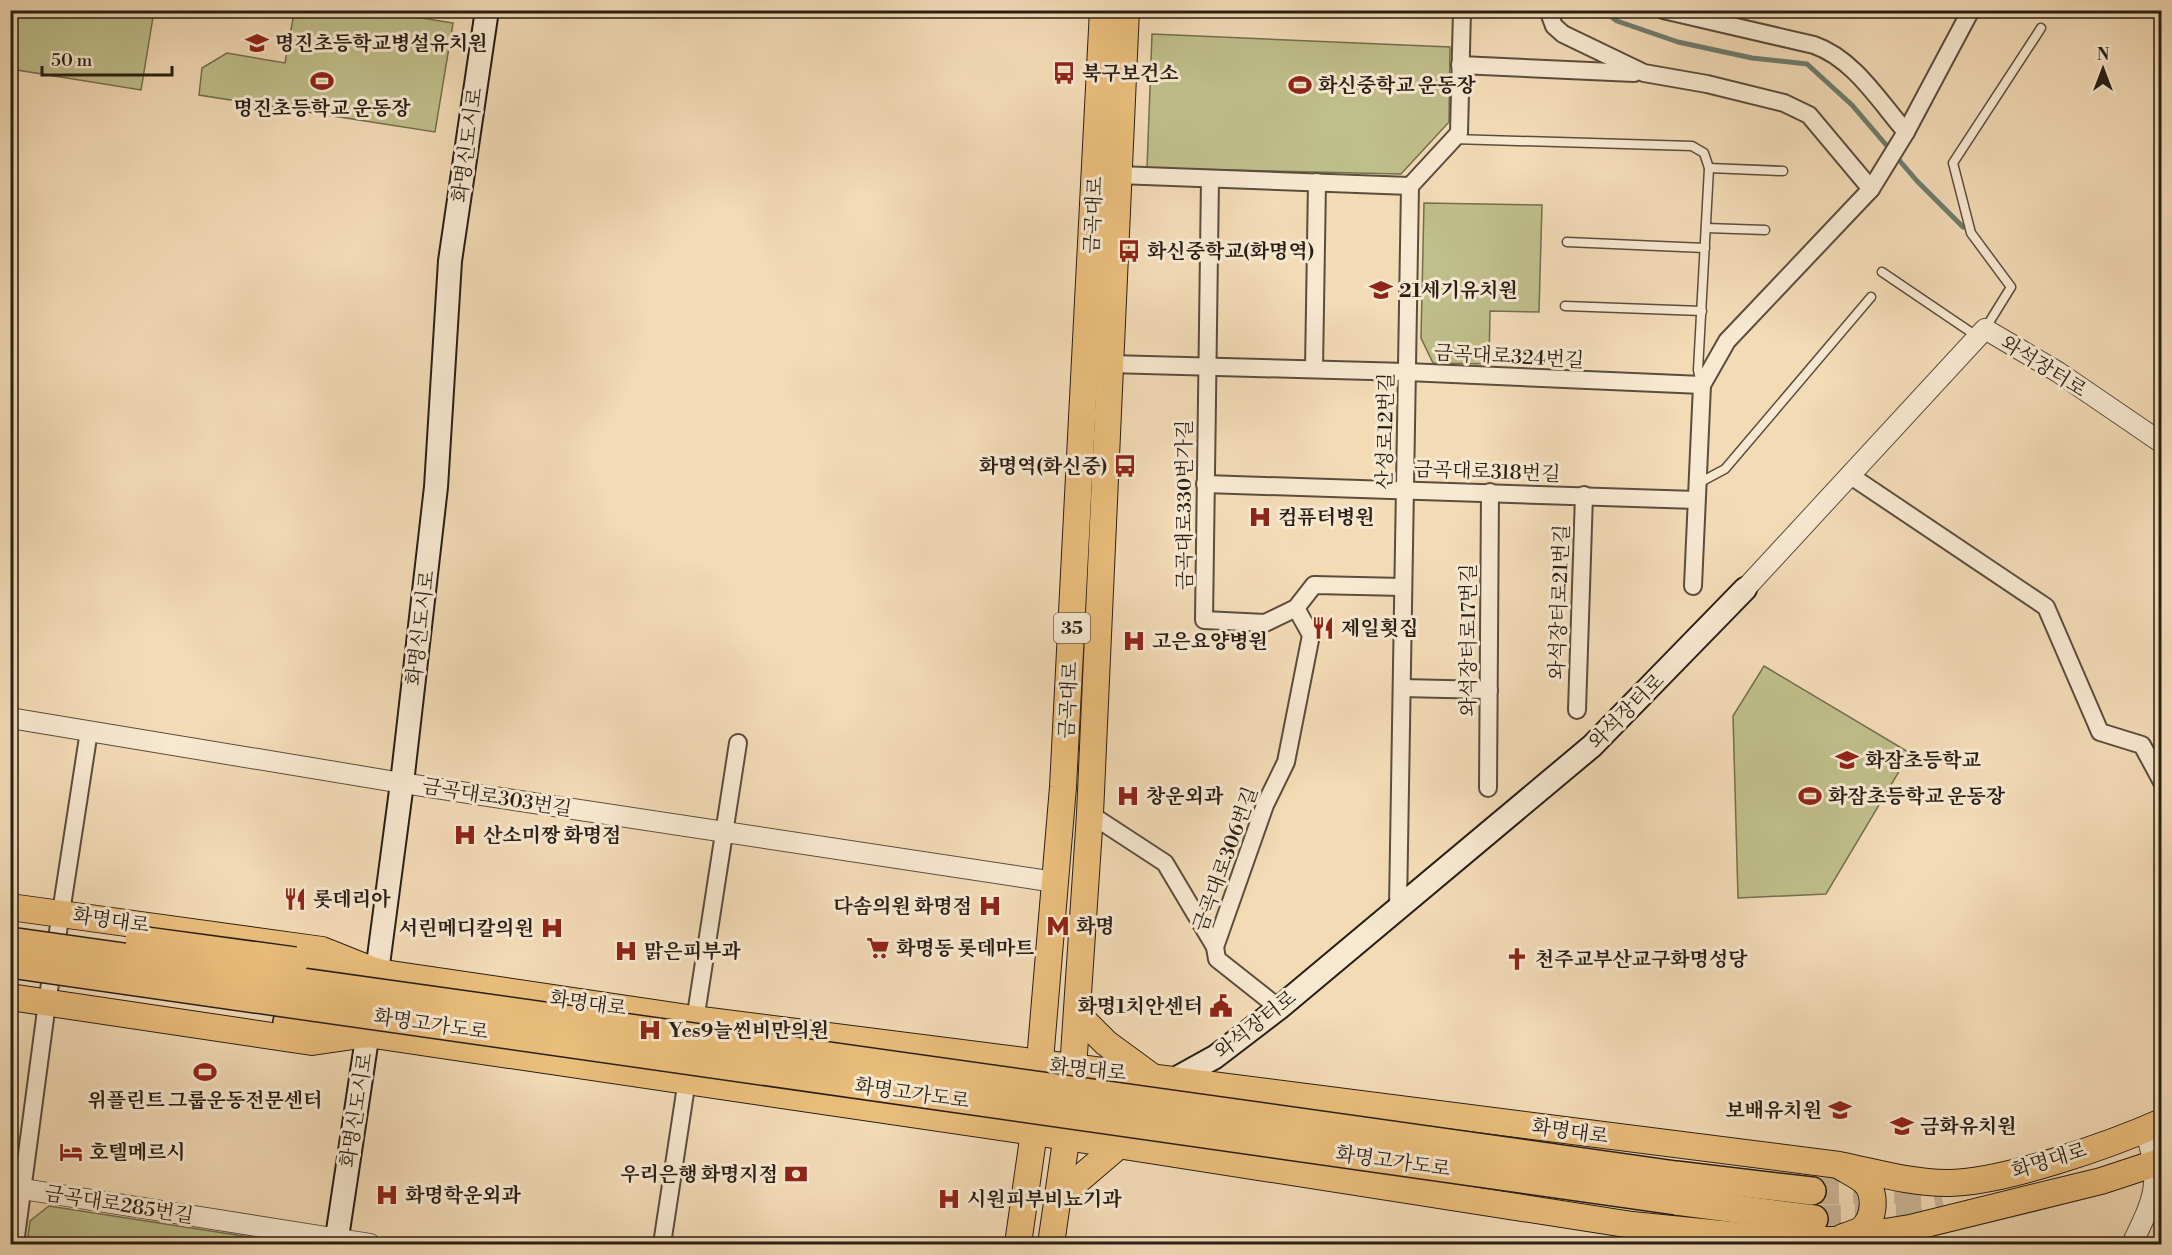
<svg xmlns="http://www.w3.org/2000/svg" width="2172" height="1255" viewBox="0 0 2172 1255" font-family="'Libre Bodoni','Noto Serif KR',serif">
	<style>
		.green { fill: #bfbf8b; stroke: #746e50; stroke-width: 1.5 }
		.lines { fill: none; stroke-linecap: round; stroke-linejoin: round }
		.stream { stroke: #6e7d6e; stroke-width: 5 }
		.trunk-tunnel { stroke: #cab596; stroke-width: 27; stroke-dasharray: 27 14; stroke-linecap: butt }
		.service-casing { stroke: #5b4d3d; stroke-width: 11 }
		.minor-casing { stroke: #5b4d3d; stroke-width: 20 }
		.tertiary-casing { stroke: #5b4d3d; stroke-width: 22 }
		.secondary-casing { stroke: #281e15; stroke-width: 26 }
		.primary-casing { stroke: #281e15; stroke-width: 28 }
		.trunk-casing { stroke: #281e15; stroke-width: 30 }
		.service { stroke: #f7e8d0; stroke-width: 8 }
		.minor { stroke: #f7e8d0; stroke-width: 16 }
		.tertiary { stroke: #f7e8d0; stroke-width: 20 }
		.secondary { stroke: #f7e8d0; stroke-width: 22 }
		.primary { stroke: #eabe7b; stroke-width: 26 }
		.trunk { stroke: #eabe7b; stroke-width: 27 }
		.trunk-bridge-casing { stroke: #281e15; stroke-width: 30; stroke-linecap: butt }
		.trunk-bridge { stroke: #eabe7b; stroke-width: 27 }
		.labels { text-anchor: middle; stroke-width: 6; stroke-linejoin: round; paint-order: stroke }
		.shield { fill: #f7e8d0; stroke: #665b4d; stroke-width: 1.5 }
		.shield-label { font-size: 18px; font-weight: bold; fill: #281e15 }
		.poi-label { font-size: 20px; font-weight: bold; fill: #281e15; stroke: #f7e8d0; text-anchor: start }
		.street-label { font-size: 20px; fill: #281e15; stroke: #f7e8d0 }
	</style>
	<rect width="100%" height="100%" fill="#f3dbb6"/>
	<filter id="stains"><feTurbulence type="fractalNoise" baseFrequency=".00333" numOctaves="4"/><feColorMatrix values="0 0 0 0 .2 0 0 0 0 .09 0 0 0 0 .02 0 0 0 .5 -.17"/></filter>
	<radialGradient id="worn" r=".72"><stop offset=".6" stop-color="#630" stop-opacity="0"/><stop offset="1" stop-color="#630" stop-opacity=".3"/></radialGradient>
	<g class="green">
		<polygon points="297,10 379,11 453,23 435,132 199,95 202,68 227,53 285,63 294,13"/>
		<polygon points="10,11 154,11 141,90 11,69"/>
		<polygon points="1152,34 1450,47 1449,122 1401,174 1147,168"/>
		<polygon points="1424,203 1542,205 1539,312 1490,311 1489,364 1433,363 1421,338"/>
		<polygon points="1764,666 1910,753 1826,894 1738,898 1733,716"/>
		<polygon points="49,1206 275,1241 277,1244 27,1244 30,1221"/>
	</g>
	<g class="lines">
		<polyline class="stream" points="1602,10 1617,21 1678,42 1752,58 1807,64 1852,105 1917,181 1963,227"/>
		<g class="trunk-tunnel">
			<polyline points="1812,1191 1935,1190"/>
			<polyline points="1814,1219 1899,1217 1944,1208"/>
		</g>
		<g class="service-casing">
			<g id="service">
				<polyline points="1453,139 1692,146 1704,153 1709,168 1698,370 1701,384"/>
				<polyline points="1709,168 1783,171"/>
				<polyline points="1706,228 1765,230"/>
				<polyline points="1567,242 1705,248"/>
				<polyline points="1882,272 1978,337"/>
				<polyline points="1565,306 1702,311"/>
				<polyline points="1985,329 2011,287 1971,233 1953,163 2041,28"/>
				<polyline points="1697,484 1725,469 1871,297"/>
			</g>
		</g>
		<g class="minor-casing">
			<g id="minor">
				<polyline points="1548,10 1554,26 1563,34 1644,73 1707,84 1784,103 1809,115 1871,189 1727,341 1702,385 1693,586"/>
				<path d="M1663,10l151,35c40,14 65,56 92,87"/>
				<polyline points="1460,65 1634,73"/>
				<polyline points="1118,175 1410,186"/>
				<polyline points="1210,179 1204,620 1265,623 1296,608 1314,585 1403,587"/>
				<polyline points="1871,189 1906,132 1971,10"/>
				<polyline points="1109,364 1407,372 1702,385"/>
				<polyline points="1314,369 1317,182"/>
				<polyline points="1851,476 2046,607 2100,732 2142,745 2162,782"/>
				<polyline points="1205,484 1696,500"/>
				<polyline points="1402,688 1489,690"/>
				<polyline points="1577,710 1584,495"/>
				<polyline points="1488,788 1490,492"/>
				<polyline points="1090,814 1165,863 1215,947 1265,805 1286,762 1311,635 1296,608"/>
				<polyline points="1398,907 1410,186 1459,133 1462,10"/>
				<polyline points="1215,947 1217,959 1279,1008"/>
				<polyline points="694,1027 738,743"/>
				<polyline points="15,1244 47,1003 89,731"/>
				<polyline points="662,1244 688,1073"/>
			</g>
		</g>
		<g class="tertiary-casing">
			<g id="tertiary">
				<polyline points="1745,589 1985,329 2058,372 2162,443"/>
				<polyline points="10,718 402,783 1055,882"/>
				<polyline points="10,1187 370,1244"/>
				<path d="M2132,1244c24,-50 29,-60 13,-115"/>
			</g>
		</g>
		<g class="secondary-casing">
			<g id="secondary">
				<polyline points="1168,1083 1215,1057 1279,1008 1592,746 1745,589"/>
				<polyline points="336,1244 377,972 402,783 436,487 450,261 487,10"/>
			</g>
		</g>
		<g class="primary-casing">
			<g id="primary">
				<path d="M10,907l312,43 55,22 318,47 1144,146c35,7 72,18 108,18 55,0 163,-38 215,-61"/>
				<polyline points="10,997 312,1042 367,1034 1034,1132 1632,1225 1782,1240 1834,1240 1910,1228 2101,1181 2162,1161"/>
				<polyline points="1077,1014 1106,1043 1151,1076"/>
				<polyline points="1072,1084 1090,814 1126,10"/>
				<polyline points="1057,1198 1118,1146"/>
				<path d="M1843,1237c6,-2 13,-4 18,-7 14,-11 16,-37 3,-49 -6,-5 -14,-9 -21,-13"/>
				<polyline points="1018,1244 1034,1132 1063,787 1103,10"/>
				<polyline points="1051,1244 1069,1120"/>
			</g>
		</g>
		<g class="trunk-casing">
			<g id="trunk">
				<polyline points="295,961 377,972"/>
				<polyline points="287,1022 367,1034"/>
				<polyline points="1676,1175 1812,1191"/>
				<polyline points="1676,1201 1814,1219"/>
			</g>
		</g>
		<use href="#service" class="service"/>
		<use href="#minor" class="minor"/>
		<use href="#tertiary" class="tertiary"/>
		<use href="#secondary" class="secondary"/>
		<use href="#primary" class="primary"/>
		<use href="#trunk" class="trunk"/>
		<g class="trunk-bridge-casing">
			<g id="trunk-bridge">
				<polyline points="139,940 295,961"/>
				<polyline points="10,941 1676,1175"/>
				<polyline points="10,964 1676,1201"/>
			</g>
		</g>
		<use href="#trunk-bridge" class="trunk-bridge"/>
	</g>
	<defs>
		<g id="school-bare" transform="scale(1.8)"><path d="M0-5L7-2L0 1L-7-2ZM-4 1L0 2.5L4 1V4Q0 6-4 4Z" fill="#8f2418" stroke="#f7e8d0" stroke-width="2.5" paint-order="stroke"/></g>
		<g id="bus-bare" transform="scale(1.8)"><path d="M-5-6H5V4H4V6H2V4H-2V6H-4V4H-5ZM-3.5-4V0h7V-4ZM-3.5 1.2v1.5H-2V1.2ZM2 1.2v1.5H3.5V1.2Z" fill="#8f2418" stroke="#f7e8d0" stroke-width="2.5" paint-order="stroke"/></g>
		<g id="stadium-bare" transform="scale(1.8)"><path d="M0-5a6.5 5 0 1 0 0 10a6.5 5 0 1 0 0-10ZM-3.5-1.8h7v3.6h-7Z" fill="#8f2418" stroke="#f7e8d0" stroke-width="2.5" paint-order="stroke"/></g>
		<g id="hospital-bare" transform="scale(1.8)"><path d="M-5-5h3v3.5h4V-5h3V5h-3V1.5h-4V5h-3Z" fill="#8f2418" stroke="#f7e8d0" stroke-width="2.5" paint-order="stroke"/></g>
		<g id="restaurant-bare" transform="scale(1.8)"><path d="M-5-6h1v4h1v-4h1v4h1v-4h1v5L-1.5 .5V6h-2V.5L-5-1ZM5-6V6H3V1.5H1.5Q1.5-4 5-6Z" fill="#8f2418" stroke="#f7e8d0" stroke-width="2.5" paint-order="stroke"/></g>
		<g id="metro-bare" transform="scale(1.8)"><path d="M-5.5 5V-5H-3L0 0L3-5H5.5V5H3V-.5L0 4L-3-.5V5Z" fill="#8f2418" stroke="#f7e8d0" stroke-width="2.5" paint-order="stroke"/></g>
		<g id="supermarket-bare" transform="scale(1.8)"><path d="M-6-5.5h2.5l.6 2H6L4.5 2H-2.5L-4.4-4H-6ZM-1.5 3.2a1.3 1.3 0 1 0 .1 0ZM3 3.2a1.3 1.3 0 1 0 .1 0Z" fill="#8f2418" stroke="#f7e8d0" stroke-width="2.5" paint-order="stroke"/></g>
		<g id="church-bare" transform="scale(1.8)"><path d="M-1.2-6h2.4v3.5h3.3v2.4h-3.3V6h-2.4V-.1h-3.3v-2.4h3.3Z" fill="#8f2418" stroke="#f7e8d0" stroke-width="2.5" paint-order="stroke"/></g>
		<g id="civic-bare" transform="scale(1.8)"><path d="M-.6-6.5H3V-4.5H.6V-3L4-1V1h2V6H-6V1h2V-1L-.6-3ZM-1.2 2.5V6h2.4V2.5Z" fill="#8f2418" stroke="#f7e8d0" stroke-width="2.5" paint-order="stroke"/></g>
		<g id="hotel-bare" transform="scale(1.8)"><path d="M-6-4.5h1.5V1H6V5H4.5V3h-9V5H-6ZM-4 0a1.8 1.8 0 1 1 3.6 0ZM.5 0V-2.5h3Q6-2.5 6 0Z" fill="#8f2418" stroke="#f7e8d0" stroke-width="2.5" paint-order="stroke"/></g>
		<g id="bank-bare" transform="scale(1.8)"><path d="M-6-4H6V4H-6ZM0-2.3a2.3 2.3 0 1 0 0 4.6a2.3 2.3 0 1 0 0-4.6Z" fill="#8f2418" stroke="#f7e8d0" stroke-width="2.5" paint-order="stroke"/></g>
	</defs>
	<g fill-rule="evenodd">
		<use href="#school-bare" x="257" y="43"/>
		<use href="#bus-bare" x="1064" y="73"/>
		<use href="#stadium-bare" x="322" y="81"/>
		<use href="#stadium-bare" x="1300" y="85"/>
		<use href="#bus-bare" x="1129" y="251"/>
		<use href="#school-bare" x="1381" y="290"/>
		<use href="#bus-bare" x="1125" y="466"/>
		<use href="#hospital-bare" x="1260" y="517"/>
		<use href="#restaurant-bare" x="1323" y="628"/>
		<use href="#hospital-bare" x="1134" y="641"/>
		<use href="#school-bare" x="1847" y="760"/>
		<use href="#hospital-bare" x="1128" y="796"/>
		<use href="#stadium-bare" x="1810" y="796"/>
		<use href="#hospital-bare" x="465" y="835"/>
		<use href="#restaurant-bare" x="295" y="899"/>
		<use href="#hospital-bare" x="990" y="906"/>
		<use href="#metro-bare" x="1058" y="926"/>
		<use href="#hospital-bare" x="552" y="928"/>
		<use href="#supermarket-bare" x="878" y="948"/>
		<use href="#hospital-bare" x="626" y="951"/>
		<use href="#church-bare" x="1517" y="959"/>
		<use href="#civic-bare" x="1221" y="1006"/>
		<use href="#hospital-bare" x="650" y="1030"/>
		<use href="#stadium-bare" x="205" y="1072"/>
		<use href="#school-bare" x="1840" y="1110"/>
		<use href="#school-bare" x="1902" y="1126"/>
		<use href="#hotel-bare" x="71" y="1152"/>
		<use href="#bank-bare" x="796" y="1174"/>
		<use href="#hospital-bare" x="387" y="1195"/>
		<use href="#hospital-bare" x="949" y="1199"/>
	</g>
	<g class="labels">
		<rect class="shield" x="1054" y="613" width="36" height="30" rx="4.5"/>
		<g class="shield-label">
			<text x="1072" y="634">35</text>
		</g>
		<g class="poi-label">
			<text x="275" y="50">명진초등학교병설유치원</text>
			<text x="1082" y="80">북구보건소</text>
			<text x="1318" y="92">화신중학교 운동장</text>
			<text x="322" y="115" text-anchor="middle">명진초등학교 운동장</text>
			<text x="1147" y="258">화신중학교(화명역)</text>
			<text x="1399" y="297">21세기유치원</text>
			<text x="1107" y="473" text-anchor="end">화명역(화신중)</text>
			<text x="1278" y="524">컴퓨터병원</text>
			<text x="1341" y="635">제일횟집</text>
			<text x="1152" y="648">고은요양병원</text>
			<text x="1865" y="767">화잠초등학교</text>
			<text x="1146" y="803">창운외과</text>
			<text x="1828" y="803">화잠초등학교 운동장</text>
			<text x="483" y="842">산소미짱 화명점</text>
			<text x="313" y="906">롯데리아</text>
			<text x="972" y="913" text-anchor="end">다솜의원 화명점</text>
			<text x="1076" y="933">화명</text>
			<text x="534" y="935" text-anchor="end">서린메디칼의원</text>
			<text x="896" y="955">화명동 롯데마트</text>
			<text x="644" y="958">맑은피부과</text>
			<text x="1535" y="966">천주교부산교구화명성당</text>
			<text x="1203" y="1013" text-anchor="end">화명1치안센터</text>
			<text x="668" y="1037">Yes9늘씬비만의원</text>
			<text x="205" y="1107" text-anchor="middle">위플린트 그룹운동전문센터</text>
			<text x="1822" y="1117" text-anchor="end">보배유치원</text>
			<text x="1920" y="1133">금화유치원</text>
			<text x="89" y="1159">호텔메르시</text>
			<text x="778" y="1181" text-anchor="end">우리은행 화명지점</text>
			<text x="405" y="1202">화명학운외과</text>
			<text x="967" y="1206">시원피부비뇨기과</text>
		</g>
		<g class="street-label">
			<text transform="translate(467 145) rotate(-82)" y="7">화명신도시로</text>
			<text transform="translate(1093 215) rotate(-87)" y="7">금곡대로</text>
			<text transform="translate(1509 356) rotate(3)" y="7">금곡대로324번길</text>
			<text transform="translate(2044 366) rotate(32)" y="7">와석장터로</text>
			<text transform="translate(1385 431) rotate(-89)" y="7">산성로12번길</text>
			<text transform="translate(1487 471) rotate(2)" y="7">금곡대로318번길</text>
			<text transform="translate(1184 505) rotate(-90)" y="7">금곡대로330번가길</text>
			<text transform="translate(1559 602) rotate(-88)" y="7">와석장터로21번길</text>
			<text transform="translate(420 628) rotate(-83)" y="7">화명신도시로</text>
			<text transform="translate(1468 640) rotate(-90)" y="7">와석장터로17번길</text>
			<text transform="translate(1068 700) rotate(-87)" y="7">금곡대로</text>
			<text transform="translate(1626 711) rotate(-45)" y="7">와석장터로</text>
			<text transform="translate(497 797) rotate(9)" y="7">금곡대로303번길</text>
			<text transform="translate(1225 859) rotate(-70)" y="7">금곡대로306번길</text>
			<text transform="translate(111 920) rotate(8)" y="7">화명대로</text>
			<text transform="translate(588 1003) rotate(8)" y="7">화명대로</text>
			<text transform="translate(431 1024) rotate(8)" y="7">화명고가도로</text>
			<text transform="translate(1255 1024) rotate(-38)" y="7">와석장터로</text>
			<text transform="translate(1088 1069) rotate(6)" y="7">화명대로</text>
			<text transform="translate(912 1093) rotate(8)" y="7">화명고가도로</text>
			<text transform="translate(356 1110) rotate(-81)" y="7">화명신도시로</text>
			<text transform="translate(1570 1131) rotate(8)" y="7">화명대로</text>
			<text transform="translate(2049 1160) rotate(-17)" y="7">화명대로</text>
			<text transform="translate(1393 1161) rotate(8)" y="7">화명고가도로</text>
			<text transform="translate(119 1204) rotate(9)" y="7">금곡대로285번길</text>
		</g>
	</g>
	<rect width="2172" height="1255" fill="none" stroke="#f3dbb6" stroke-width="36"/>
	<rect x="12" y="12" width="2148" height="1231" fill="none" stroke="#281e15" stroke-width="3"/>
	<rect x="18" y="18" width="2136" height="1219" fill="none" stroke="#281e15" stroke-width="1.5"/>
	<g transform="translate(2103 69)" stroke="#f7e8d0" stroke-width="4.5" paint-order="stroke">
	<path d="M0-4.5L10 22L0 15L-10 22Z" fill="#281e15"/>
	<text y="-9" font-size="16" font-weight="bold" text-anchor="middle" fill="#281e15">N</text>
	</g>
	<path d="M42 66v9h130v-9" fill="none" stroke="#281e15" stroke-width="3"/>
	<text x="51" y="66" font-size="18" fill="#281e15" stroke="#f7e8d0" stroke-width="4.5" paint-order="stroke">50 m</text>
	<rect width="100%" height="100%" filter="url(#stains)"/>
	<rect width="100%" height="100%" fill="url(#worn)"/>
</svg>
